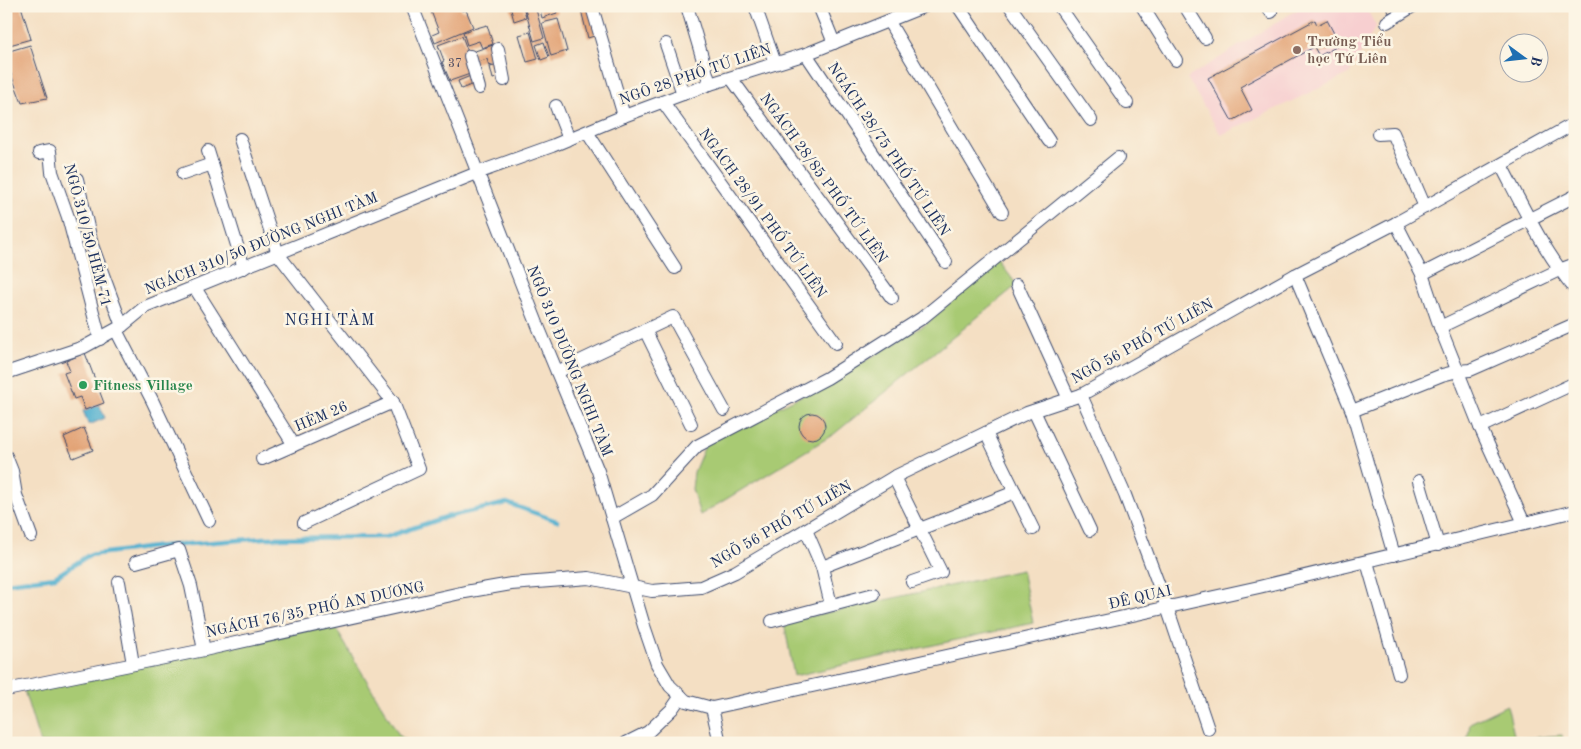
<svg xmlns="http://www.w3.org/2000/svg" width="1581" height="749" viewBox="0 0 1581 749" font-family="'Old Standard TT',serif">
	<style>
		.built { fill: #f7cfd0 }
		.green { fill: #a8ca73; stroke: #627c68 }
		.water { fill: #50afcf; stroke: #366f96 }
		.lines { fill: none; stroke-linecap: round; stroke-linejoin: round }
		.stream { stroke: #50afcf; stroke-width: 4.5 }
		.building { fill: #e2a173 }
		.street-casing { stroke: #3c496d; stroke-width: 14 }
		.street { stroke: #fff; stroke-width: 12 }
		.education-dot { fill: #8d6e63; stroke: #fcf5e5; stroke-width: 2 }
		.leisure-dot { fill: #2e9e5b; stroke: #fcf5e5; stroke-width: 2 }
		.labels { text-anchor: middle; stroke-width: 5; stroke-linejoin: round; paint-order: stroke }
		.number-label { font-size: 12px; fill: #4d4c63 }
		.education-label { font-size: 15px; font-weight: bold; fill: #785e54; stroke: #fcf5e5; text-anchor: start }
		.street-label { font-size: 15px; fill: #1b2f5e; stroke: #fcf5e5 }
		.leisure-label { font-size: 15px; font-weight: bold; fill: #27864d; stroke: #fcf5e5; text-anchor: start }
		.neighbourhood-label { font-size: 16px; letter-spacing: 1px; fill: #1b2f5e; stroke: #fcf5e5 }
	</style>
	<rect width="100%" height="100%" fill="#fcf5e5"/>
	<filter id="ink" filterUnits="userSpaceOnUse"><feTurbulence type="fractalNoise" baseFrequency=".02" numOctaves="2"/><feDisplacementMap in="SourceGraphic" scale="10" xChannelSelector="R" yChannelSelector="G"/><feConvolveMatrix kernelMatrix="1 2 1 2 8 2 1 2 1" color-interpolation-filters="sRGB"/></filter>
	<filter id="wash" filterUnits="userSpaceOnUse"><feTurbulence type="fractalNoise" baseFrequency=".0096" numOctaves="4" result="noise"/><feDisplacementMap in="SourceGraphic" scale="20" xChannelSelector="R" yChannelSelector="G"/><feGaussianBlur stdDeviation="1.12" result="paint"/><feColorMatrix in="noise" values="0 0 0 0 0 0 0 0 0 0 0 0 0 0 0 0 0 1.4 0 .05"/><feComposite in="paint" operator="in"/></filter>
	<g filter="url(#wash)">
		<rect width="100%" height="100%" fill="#f4dfc3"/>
		<polygon class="built" points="1303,6 1365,6 1376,26 1349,74 1221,135 1187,78"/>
		<g class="green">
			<polygon points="998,260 1017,285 834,434 700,515 692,489 694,472 707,441 828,383 925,325"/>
			<polygon points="1022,570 1033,623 794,676 784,622"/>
			<polygon points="332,622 399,735 410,743 40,743 23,687"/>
			<polygon points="1507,705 1515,739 1562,735 1564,743 1467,743 1470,723"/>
		</g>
		<polygon class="water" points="99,404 105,418 89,425 83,411"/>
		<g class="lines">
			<polyline class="stream" points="6,583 55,577 89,555 163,546 264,538 386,537 446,517 507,503 557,521"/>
		</g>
		<g id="blocks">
			<g class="building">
				<polygon points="6,6 21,6 31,39 6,46"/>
				<polygon points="429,6 460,6 462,11 466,10 473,27 435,43 432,35 439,32"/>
				<polygon points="510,6 523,6 526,17 514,21"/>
				<polygon points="524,6 535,6 544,38 534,41"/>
				<polygon points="539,6 555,6 557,13 542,18"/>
				<polygon points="1386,6 1401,6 1389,13"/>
				<polygon points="590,7 597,35 588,38 581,10"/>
				<polygon points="558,19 567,51 551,56 542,23"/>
				<polygon points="1315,20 1317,25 1327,20 1340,45 1319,56 1314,47 1240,87 1252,110 1232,121 1208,78"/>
				<polygon points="487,25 493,44 482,48 479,41 467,45 463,32"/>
				<polygon points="530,32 538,59 527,62 519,35"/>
				<polygon points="462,36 468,52 473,73 450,81 442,62 444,61 438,45"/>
				<polygon points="544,42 549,57 541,60 536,45"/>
				<polygon points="30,45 47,98 22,103 6,61 6,52"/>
				<polygon points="493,45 498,63 489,66 487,59 475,63 472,52"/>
				<polygon points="499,65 503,76 493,79 490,67"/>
				<polygon points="473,75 476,83 461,89 458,81"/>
				<polygon points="85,353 104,403 85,410 80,397 74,399 64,373 70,371 66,361"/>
				<circle cx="812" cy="426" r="13"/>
				<polygon points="84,428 93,450 73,458 64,437"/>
			</g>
		</g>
	</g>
	<g filter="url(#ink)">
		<use href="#blocks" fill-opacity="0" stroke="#3c496d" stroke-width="1"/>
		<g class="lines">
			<g class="street-casing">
				<g id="street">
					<polyline points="412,6 540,331 598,471 644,626 657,664 670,686 686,701 712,708 744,701 1259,587 1575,511"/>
					<polyline points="687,6 710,84"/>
					<polyline points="755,6 775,63"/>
					<polyline points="819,6 834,43"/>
					<polyline points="958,6 1049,141"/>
					<polyline points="1010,6 1091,120"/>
					<polyline points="1059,6 1127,103"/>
					<polyline points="1142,6 1176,60"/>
					<polyline points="1185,6 1205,38"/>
					<polyline points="1268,6 1271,12"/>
					<polyline points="592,7 624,116"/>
					<polyline points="889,22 1002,212"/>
					<polyline points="1387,22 1413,6"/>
					<polyline points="666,44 683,94"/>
					<polyline points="498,49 504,80"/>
					<polyline points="806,54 946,262"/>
					<polyline points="470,56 479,88"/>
					<polyline points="731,78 892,298"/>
					<polyline points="663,102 836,343"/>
					<polyline points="556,106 569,139"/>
					<polyline points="587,132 675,268"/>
					<polyline points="1378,134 1393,133 1425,207"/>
					<polyline points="240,139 278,254 393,402 419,469 304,523"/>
					<polyline points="208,151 244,268"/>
					<polyline points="39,153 50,151 52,172 68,217 100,339"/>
					<path d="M1501,165c22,42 43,87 74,124"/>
					<polyline points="183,174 212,164"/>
					<polyline points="77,179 92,245 122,326"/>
					<polyline points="1396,223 1422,274 1440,327 1480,427 1524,523"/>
					<polyline points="1422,274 1575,196"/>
					<polyline points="1295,275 1352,411 1394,555"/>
					<polyline points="1017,285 1069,399"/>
					<polyline points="195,288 294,445"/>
					<polyline points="1440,327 1559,270 1575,264"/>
					<polyline points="116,330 152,400 209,521"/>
					<polyline points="645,330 691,424"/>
					<polyline points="557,372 673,317 724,410"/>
					<polyline points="6,373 84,347 122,326 145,307 477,173 552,146 624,116 710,84 806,54 925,6"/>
					<polyline points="1081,395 1125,495 1167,607 1208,729"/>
					<polyline points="1034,411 1090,530"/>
					<polyline points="1352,411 1442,375 1458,371 1470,370 1575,324"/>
					<polyline points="1480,427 1575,383"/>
					<polyline points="986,433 1033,529"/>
					<polyline points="6,456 12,471 16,495 31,536"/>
					<polyline points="262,459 393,402"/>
					<polyline points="894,477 941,572 912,582"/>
					<polyline points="1419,481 1438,545"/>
					<polyline points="612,518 652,495 697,446 827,378 922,318 1118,158"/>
					<polyline points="806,530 822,567 831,605"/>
					<polyline points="136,562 179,550 191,586 204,650"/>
					<polyline points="1367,562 1399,674"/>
					<polyline points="822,567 1015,492"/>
					<polyline points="119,582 133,664"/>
					<polyline points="772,621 874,594"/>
					<polyline points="6,690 204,650 465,592 511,584 589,578 652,591 701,587 735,572 894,477 1027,413 1081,395 1295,275 1396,223 1575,123"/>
					<polyline points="712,708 720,743"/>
					<polyline points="626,743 648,732 672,709 681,696"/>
				</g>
			</g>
			<use href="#street" class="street"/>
		</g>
	</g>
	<circle class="education-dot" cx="1297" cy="50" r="5"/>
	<circle class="leisure-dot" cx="83" cy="385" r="5"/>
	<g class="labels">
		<g class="number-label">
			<text x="455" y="67">37</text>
		</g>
		<g class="education-label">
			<text x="1307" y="46">Trường Tiểu<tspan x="1307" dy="17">học Tứ Liên</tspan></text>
		</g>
		<g class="street-label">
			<text transform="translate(695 74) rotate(-19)" y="5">NGÕ 28 PHỐ TỨ LIÊN</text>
			<text transform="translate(889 149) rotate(56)" y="5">NGÁCH 28/75 PHỐ TỨ LIÊN</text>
			<text transform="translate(824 178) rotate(54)" y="5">NGÁCH 28/85 PHỐ TỨ LIÊN</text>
			<text transform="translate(763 213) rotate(54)" y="5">NGÁCH 28/91 PHỐ TỨ LIÊN</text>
			<text transform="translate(88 235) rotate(75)" y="5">NGÕ 310/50 HẺM 71</text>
			<text transform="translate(261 243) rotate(-22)" y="5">NGÁCH 310/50 ĐƯỜNG NGHI TÀM</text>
			<text transform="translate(1142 341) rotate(-29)" y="5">NGÕ 56 PHỐ TỨ LIÊN</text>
			<text transform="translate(570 361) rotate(68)" y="5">NGÕ 310 ĐƯỜNG NGHI TÀM</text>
			<text transform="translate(321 416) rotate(-23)" y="5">HẺM 26</text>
			<text transform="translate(781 524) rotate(-30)" y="5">NGÕ 56 PHỐ TỨ LIÊN</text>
			<text transform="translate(1140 597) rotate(-13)" y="5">ĐÊ QUAI</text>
			<text transform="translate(315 609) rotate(-12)" y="5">NGÁCH 76/35 PHỐ AN DƯƠNG</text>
		</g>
		<g class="leisure-label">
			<text x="93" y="390">Fitness Village</text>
		</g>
		<g class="neighbourhood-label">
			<text x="330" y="325">NGHI TÀM</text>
		</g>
	</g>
	<rect width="1581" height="749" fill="none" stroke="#fcf5e5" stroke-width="25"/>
	<g transform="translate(1524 58) rotate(105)"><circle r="24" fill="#fcf5e5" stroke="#a2a6af"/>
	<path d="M0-4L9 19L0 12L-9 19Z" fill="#1f6fb2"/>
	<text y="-8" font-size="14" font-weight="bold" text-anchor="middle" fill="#1b2f5e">B</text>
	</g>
</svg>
